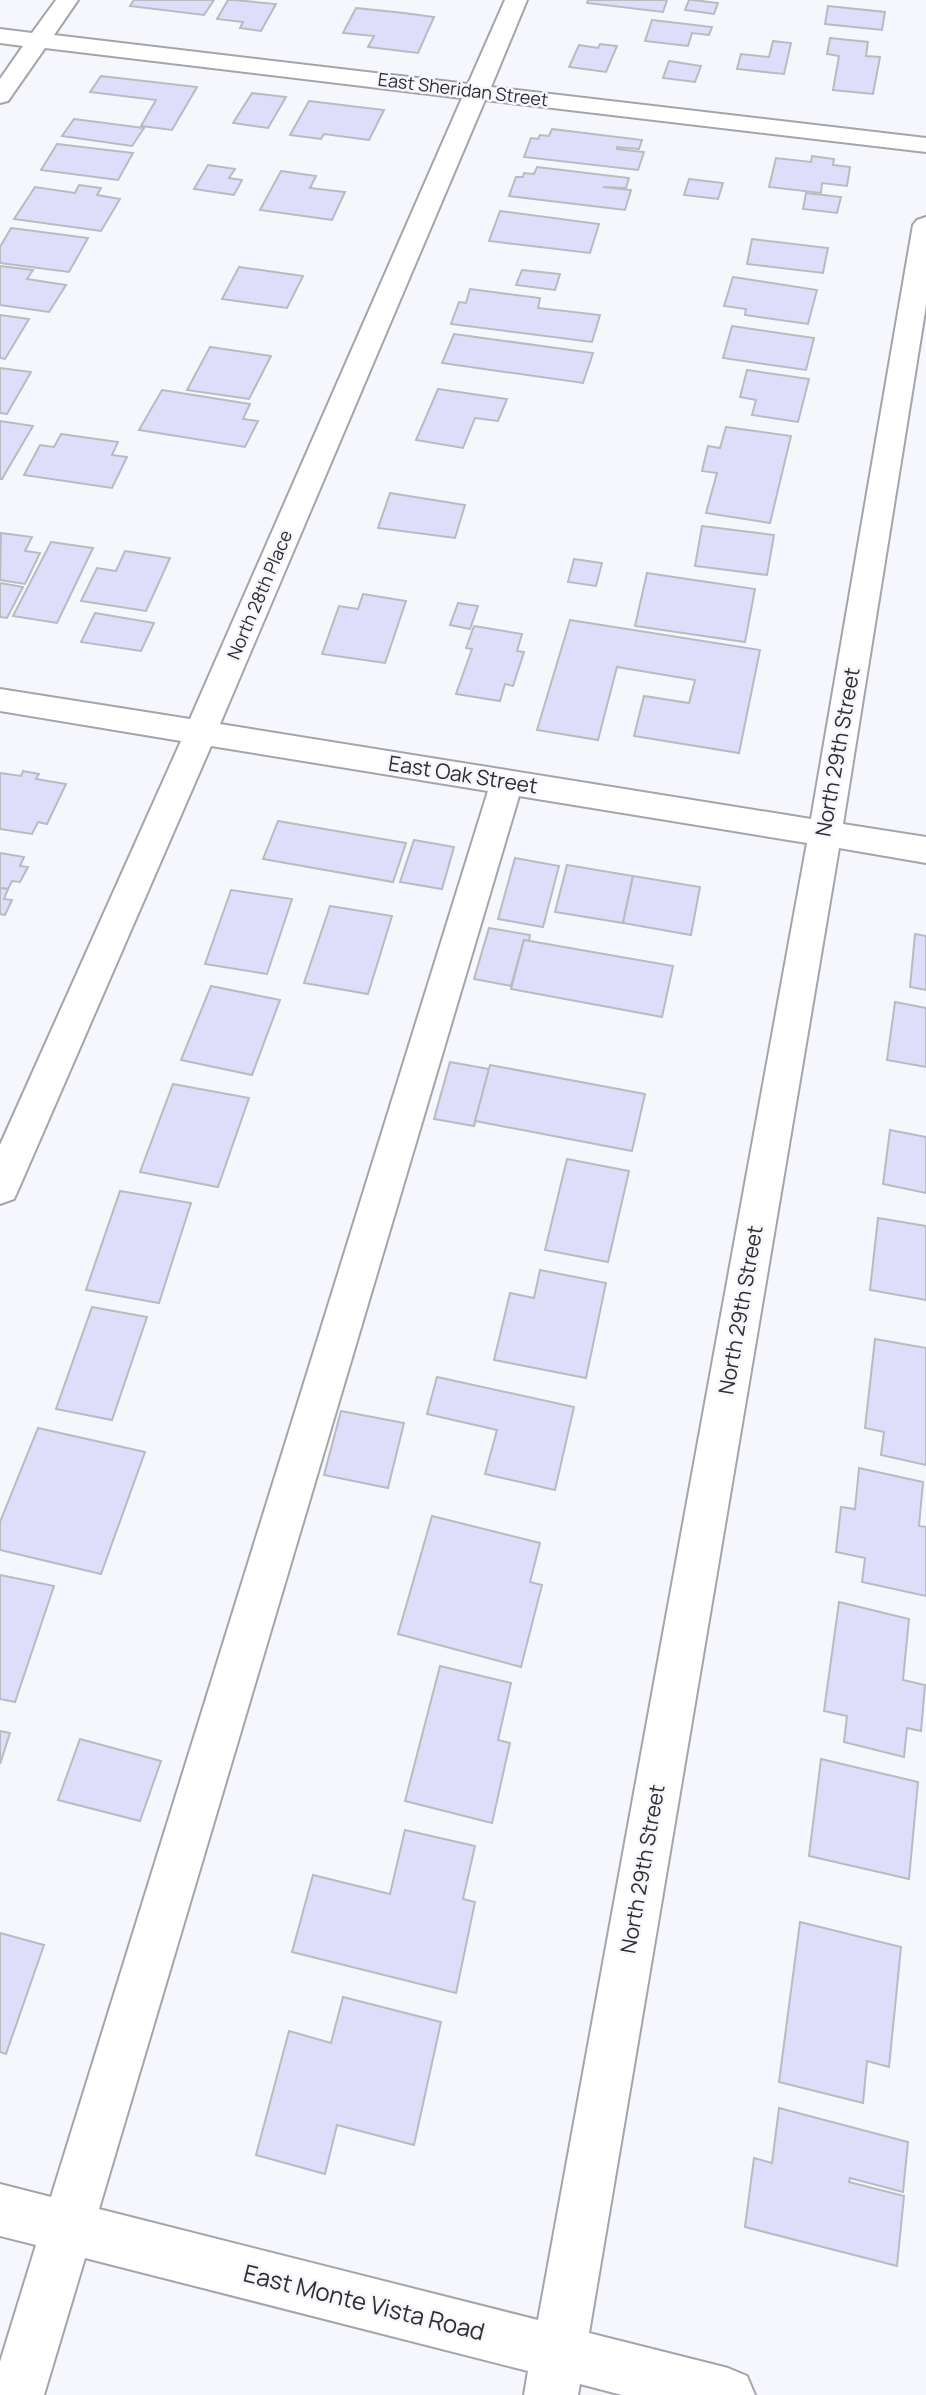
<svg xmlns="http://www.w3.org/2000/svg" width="926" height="2395" viewBox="0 0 926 2395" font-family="Manrope,sans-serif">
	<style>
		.building { fill: #dedefa; stroke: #babac1; stroke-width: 2 }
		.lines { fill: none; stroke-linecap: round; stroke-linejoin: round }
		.minor-casing { stroke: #a4a4ab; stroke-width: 4 }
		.minor { fill: #fff; fill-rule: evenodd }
		.labels { text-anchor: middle; stroke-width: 5; stroke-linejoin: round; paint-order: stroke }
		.far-street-label { font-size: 18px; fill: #2e2e30; stroke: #f6f6fd }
		.street-label { font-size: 21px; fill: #2e2e30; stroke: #f6f6fd }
		.near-street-label { font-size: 24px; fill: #2e2e30; stroke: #f6f6fd }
	</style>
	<rect width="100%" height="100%" fill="#f6f6fd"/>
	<g class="building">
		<polygon points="134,0 214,0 204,15 130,6"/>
		<polygon points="228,0 234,0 276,4 261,31 240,28 243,22 217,19"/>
		<polygon points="588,0 667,0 663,12 587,3"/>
		<polygon points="689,0 693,0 718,3 714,14 685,10"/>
		<polygon points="828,6 885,12 882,30 825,24"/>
		<polygon points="356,8 404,13 434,17 418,53 368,47 374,36 343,33"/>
		<polygon points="652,20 712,27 709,35 692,33 688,46 645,41"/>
		<polygon points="830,38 868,42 866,56 880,57 873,94 833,90 839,56 827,54"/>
		<polygon points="773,41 791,43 784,74 737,69 741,54 769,57"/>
		<polygon points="600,44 617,46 606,72 569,67 579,45 598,48"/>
		<polygon points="669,61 701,66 695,82 663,78"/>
		<polygon points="101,76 197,87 172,130 141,126 156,100 90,92"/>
		<polygon points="252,93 286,97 268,128 233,123"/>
		<polygon points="309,101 384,110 369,140 324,134 321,139 290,135"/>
		<polygon points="74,119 144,128 132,146 62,136"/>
		<polygon points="552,129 642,140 639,149 617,147 617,149 644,152 638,170 524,157 531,138 538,139 540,135 549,136"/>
		<polygon points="57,144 133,153 118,180 41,170"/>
		<polygon points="812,156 834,159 833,165 850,167 847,186 822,183 821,193 769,187 776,158 811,162"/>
		<polygon points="208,165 235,169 229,178 242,180 234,195 194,189"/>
		<polygon points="537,167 629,178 626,188 603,187 631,190 625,210 509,196 516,177 523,177 524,173 534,174"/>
		<polygon points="281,171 316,176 310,188 345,192 332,220 260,210"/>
		<polygon points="689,179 723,183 718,199 684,195"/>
		<polygon points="79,185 101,188 97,195 120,199 101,231 14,219 35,187 75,193"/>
		<polygon points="806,193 841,197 837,213 803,209"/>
		<polygon points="500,211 599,224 590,253 489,241"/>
		<polygon points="11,228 88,238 69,272 0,263 0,247"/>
		<polygon points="752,239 828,248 823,273 747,264"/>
		<polygon points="0,266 33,270 27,279 66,285 49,312 0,305"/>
		<polygon points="239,267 303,276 287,308 222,299"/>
		<polygon points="522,270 560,274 555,290 516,285"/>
		<polygon points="733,277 817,290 808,324 745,315 746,309 724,306"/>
		<polygon points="470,289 540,298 538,308 600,315 592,342 451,324 459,302 466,303"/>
		<polygon points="0,315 29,319 5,359 0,358"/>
		<polygon points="732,326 814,338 806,370 723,358"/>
		<polygon points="454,334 593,353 583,383 442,363"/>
		<polygon points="210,347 271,356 249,399 187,390"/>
		<polygon points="0,368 31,372 7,414 0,413"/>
		<polygon points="747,370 809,379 798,422 752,415 756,400 740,397"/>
		<polygon points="438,389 507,399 498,421 475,418 463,448 416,440"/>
		<polygon points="162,390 250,404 243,419 258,421 245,447 139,430"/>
		<polygon points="0,421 33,426 2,479 0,479"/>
		<polygon points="726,427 791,436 770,523 706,513 717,473 702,471 708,446 720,448"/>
		<polygon points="61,434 118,442 112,455 127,457 112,488 24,475 40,445 54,447"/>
		<polygon points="390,493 465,505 455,538 378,528"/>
		<polygon points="702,526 774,535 767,575 695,566"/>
		<polygon points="1,533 32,537 25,551 40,553 25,584 0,580"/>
		<polygon points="51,542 93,548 57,623 13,616"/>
		<polygon points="125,551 170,558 146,611 81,601 97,568 116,571"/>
		<polygon points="574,559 602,563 596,586 568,582"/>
		<polygon points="647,573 755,589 745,642 635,626"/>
		<polygon points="0,583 23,587 7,618 0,617"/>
		<polygon points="363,594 406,601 385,663 322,654 339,606 358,609"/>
		<polygon points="458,603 478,606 470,629 450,625"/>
		<polygon points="95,613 154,623 141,651 81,642"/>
		<polygon points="570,620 760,650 739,753 634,736 644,696 689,703 695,680 617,667 598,740 537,730"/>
		<polygon points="474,626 522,634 517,651 524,652 513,686 505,684 500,701 456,694 472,649 466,648"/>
		<polygon points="23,771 39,774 36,779 66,784 47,824 38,822 32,834 0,829 0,773 21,776"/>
		<polygon points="278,821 406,843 393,882 263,859"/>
		<polygon points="414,840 454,847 442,889 400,882"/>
		<polygon points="0,853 24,857 20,866 28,867 20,882 12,881 8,889 0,888"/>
		<polygon points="515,858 559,866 543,927 498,919"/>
		<polygon points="567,865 633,876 623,923 555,912"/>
		<polygon points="633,876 700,887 691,935 623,923"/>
		<polygon points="0,888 8,889 4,899 12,900 5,915 0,914"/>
		<polygon points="231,890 292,899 267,974 205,964"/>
		<polygon points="330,906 392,916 368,994 304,983"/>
		<polygon points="489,928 530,935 529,941 524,940 511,986 474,979"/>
		<polygon points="915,934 926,936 926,990 910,987"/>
		<polygon points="524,940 673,966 662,1017 511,989"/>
		<polygon points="211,986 280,1000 252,1075 181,1060"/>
		<polygon points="895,1002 926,1008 926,1067 887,1060"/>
		<polygon points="450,1062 489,1069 474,1126 434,1119"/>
		<polygon points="490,1065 645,1094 632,1151 475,1121"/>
		<polygon points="173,1084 249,1098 218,1187 140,1172"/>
		<polygon points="890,1130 926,1137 926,1193 883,1184"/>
		<polygon points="567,1159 629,1171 608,1262 545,1250"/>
		<polygon points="120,1191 191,1203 159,1303 86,1290"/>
		<polygon points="878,1218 926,1226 926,1300 870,1290"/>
		<polygon points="540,1270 606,1283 586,1378 494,1360 510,1293 534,1298"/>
		<polygon points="92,1307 147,1317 112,1420 56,1409"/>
		<polygon points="875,1339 926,1348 926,1465 881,1455 884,1432 865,1428"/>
		<polygon points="437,1377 574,1407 555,1490 485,1474 497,1430 427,1414"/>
		<polygon points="341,1411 404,1423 388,1488 324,1475"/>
		<polygon points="38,1428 145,1452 101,1574 0,1550 0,1522"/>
		<polygon points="859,1468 923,1482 919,1526 926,1527 926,1596 862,1582 865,1558 836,1552 841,1507 855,1509"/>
		<polygon points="432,1516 540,1543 530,1582 542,1585 521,1667 398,1634"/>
		<polygon points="0,1575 54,1586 15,1702 0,1699"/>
		<polygon points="839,1602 909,1619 903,1680 925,1685 921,1731 907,1728 904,1757 844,1742 847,1716 824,1711"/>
		<polygon points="440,1666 511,1683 498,1740 510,1743 492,1823 405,1801"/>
		<polygon points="0,1731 10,1733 0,1764"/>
		<polygon points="80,1739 161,1761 140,1821 58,1800"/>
		<polygon points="821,1759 918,1782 909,1879 809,1856"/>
		<polygon points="405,1830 475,1846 463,1899 475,1902 456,1993 292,1952 313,1875 390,1894"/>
		<polygon points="800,1922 901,1947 889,2067 867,2061 863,2103 779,2082"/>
		<polygon points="0,1933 44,1945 6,2054 0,2052"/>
		<polygon points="343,1997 441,2022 414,2145 337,2125 325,2174 256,2155 289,2031 331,2043"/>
		<polygon points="779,2108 908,2142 903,2192 850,2178 849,2182 904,2196 897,2266 745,2227 754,2158 772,2163"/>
	</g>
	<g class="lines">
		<g class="minor-casing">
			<path id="minor" d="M56,0h22l-24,35 414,49 37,-84h22l-36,87 435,51v14l-441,-52 -265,624 591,95 102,-594 4,-5 9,-3v88l-83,519 83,13v26l-87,-15 -250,1485 139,35 19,8 8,19h-133l-42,-11 -2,11h-54l4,-24 -443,-113 -41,137h-44v-33l36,-117 -36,-9v-52l51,13 437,-1406 -277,-45 -192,442 -5,11 -14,5v-59l181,-404 -181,-30v-22l190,30 272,-621 -417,-50 -37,53 -8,2v-24l23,-33 -23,-3v-14l32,4zM519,796l288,47 -269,1477 -439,-111z"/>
		</g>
		<use href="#minor" class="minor"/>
	</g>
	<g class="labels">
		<g class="far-street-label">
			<text transform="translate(463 90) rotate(7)" y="6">East Sheridan Street</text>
			<text transform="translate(260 595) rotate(-67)" y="6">North 28th Place</text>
		</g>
		<g class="street-label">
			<text transform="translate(838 752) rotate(-80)" y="7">North 29th Street</text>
			<text transform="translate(463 775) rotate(9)" y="7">East Oak Street</text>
			<text transform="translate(741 1310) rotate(-80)" y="7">North 29th Street</text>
			<text transform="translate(643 1869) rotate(-80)" y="7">North 29th Street</text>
		</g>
		<g class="near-street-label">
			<text transform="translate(364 2303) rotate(14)" y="8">East Monte Vista Road</text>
		</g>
	</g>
</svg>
